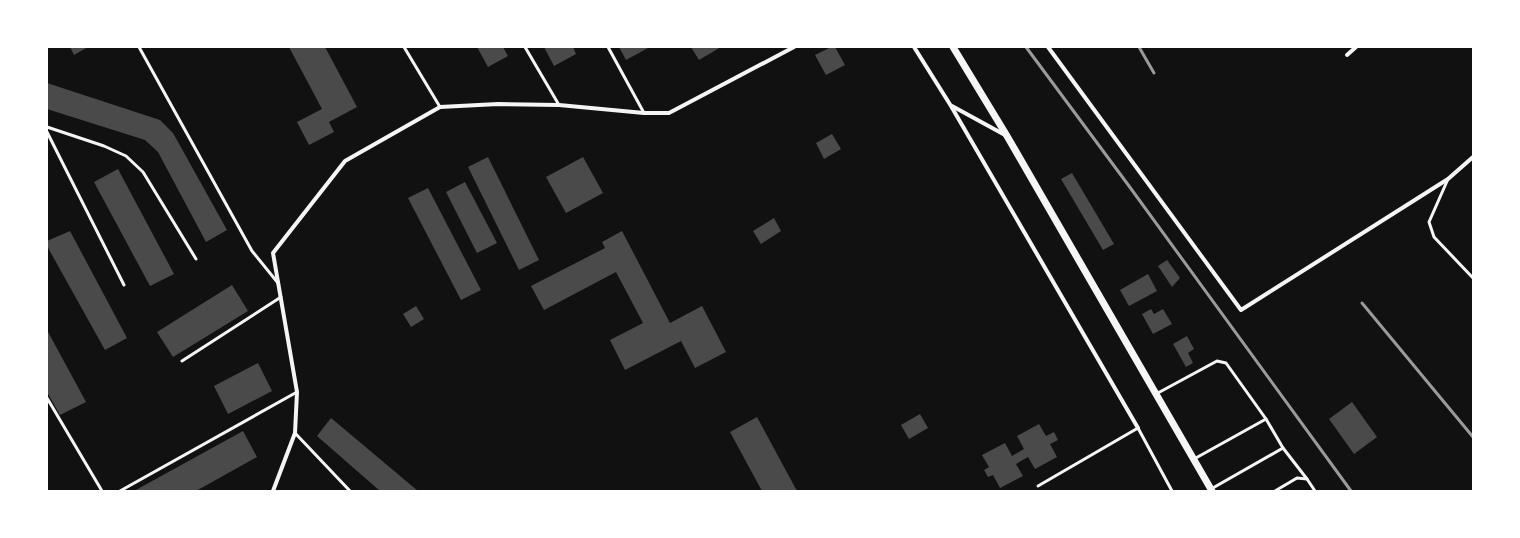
<svg xmlns="http://www.w3.org/2000/svg" width="1520" height="538" viewBox="0 0 1520 538" font-family="'Noto Serif',serif">
	<style>
		.building { fill: #4a4a4a }
		.lines { fill: none; stroke-linecap: round; stroke-linejoin: round }
		.service { stroke: #f5f5f5; stroke-width: 3 }
		.minor { stroke: #f5f5f5; stroke-width: 4 }
		.tertiary { stroke: #f5f5f5; stroke-width: 7 }
		.rail { stroke: #9a9a9a; stroke-width: 3 }
	</style>
	<rect width="100%" height="100%" fill="#111"/>
	<g class="building">
		<polygon points="70,47 88,47 74,55"/>
		<polygon points="289,47 325,47 357,107 329,122 334,132 309,145 297,122 322,109"/>
		<polygon points="477,47 503,47 508,56 488,67"/>
		<polygon points="544,47 573,47 576,54 554,66"/>
		<polygon points="619,47 647,47 648,48 626,60"/>
		<polygon points="691,47 721,47 699,60"/>
		<polygon points="831,47 835,47 845,65 826,75 815,55"/>
		<polygon points="47,83 160,120 173,133 227,230 206,242 158,152 145,140 47,109"/>
		<polygon points="832,134 841,149 824,159 816,143"/>
		<polygon points="488,157 539,260 519,270 468,167"/>
		<polygon points="583,157 603,193 566,213 546,177"/>
		<polygon points="118,169 174,274 150,286 94,182"/>
		<polygon points="1072,173 1114,244 1103,250 1061,179"/>
		<polygon points="465,182 497,243 477,253 446,192"/>
		<polygon points="428,188 481,290 461,300 408,198"/>
		<polygon points="774,218 781,231 761,244 753,231"/>
		<polygon points="70,231 127,338 105,350 47,246 47,241"/>
		<polygon points="622,231 670,323 702,306 726,352 695,368 681,341 625,370 610,340 643,323 616,272 544,310 531,286 605,248 602,242"/>
		<polygon points="1167,260 1180,278 1172,287 1158,266"/>
		<polygon points="1148,274 1157,291 1129,306 1120,290"/>
		<polygon points="232,285 248,311 173,357 157,332"/>
		<polygon points="416,306 424,319 411,327 403,314"/>
		<polygon points="1151,309 1154,314 1163,309 1172,324 1153,334 1142,314"/>
		<polygon points="47,330 86,402 60,415 47,392"/>
		<polygon points="1187,336 1194,349 1188,353 1193,363 1186,367 1173,344"/>
		<polygon points="258,363 272,391 228,414 214,386"/>
		<polygon points="1352,402 1377,437 1354,454 1329,419"/>
		<polygon points="920,414 928,428 909,439 901,425"/>
		<polygon points="757,417 797,491 762,491 730,432"/>
		<polygon points="331,418 418,491 380,491 317,436"/>
		<polygon points="1039,424 1046,436 1054,432 1058,440 1050,444 1057,457 1035,469 1028,457 1016,464 1023,476 1000,488 993,475 988,477 984,470 989,467 982,455 1005,443 1012,456 1024,449 1017,436"/>
		<polygon points="243,431 257,457 196,491 134,491"/>
	</g>
	<g class="lines">
		<g class="service">
			<polyline points="139,47 252,251 278,283"/>
			<polyline points="404,47 440,107"/>
			<polyline points="525,47 559,105"/>
			<polyline points="608,47 644,113"/>
			<polyline points="47,127 104,146 126,156 143,172 196,259"/>
			<polyline points="47,132 124,285"/>
			<polyline points="1448,179 1429,222 1434,237 1473,278"/>
			<polyline points="182,361 281,297"/>
			<polyline points="1156,394 1217,361 1226,363 1266,419 1283,448 1307,479"/>
			<polyline points="47,398 102,491"/>
			<polyline points="295,433 350,491"/>
			<polyline points="1194,459 1266,419"/>
			<polyline points="1038,486 1138,428 1172,491"/>
			<polyline points="1211,489 1283,448"/>
			<polyline points="120,491 297,392"/>
			<polyline points="1275,491 1297,478 1307,479 1315,491"/>
		</g>
		<g class="minor">
			<polyline points="914,47 951,106 1138,428"/>
			<polyline points="1048,47 1241,310 1448,179 1473,157"/>
			<polyline points="1347,55 1356,47"/>
			<polyline points="952,106 1005,135"/>
			<polyline points="273,491 295,433 297,392 273,253 345,161 440,107 498,104 559,105 644,113 669,113 794,47"/>
		</g>
		<polyline class="tertiary" points="953,47 1007,136 1212,491"/>
		<g class="rail">
			<polyline points="1026,47 1129,186 1351,491"/>
			<polyline points="1139,47 1154,73"/>
			<polyline points="1362,303 1473,437"/>
		</g>
	</g>
	<rect width="1520" height="538" fill="none" stroke="#ffffff" stroke-width="96"/>
</svg>
